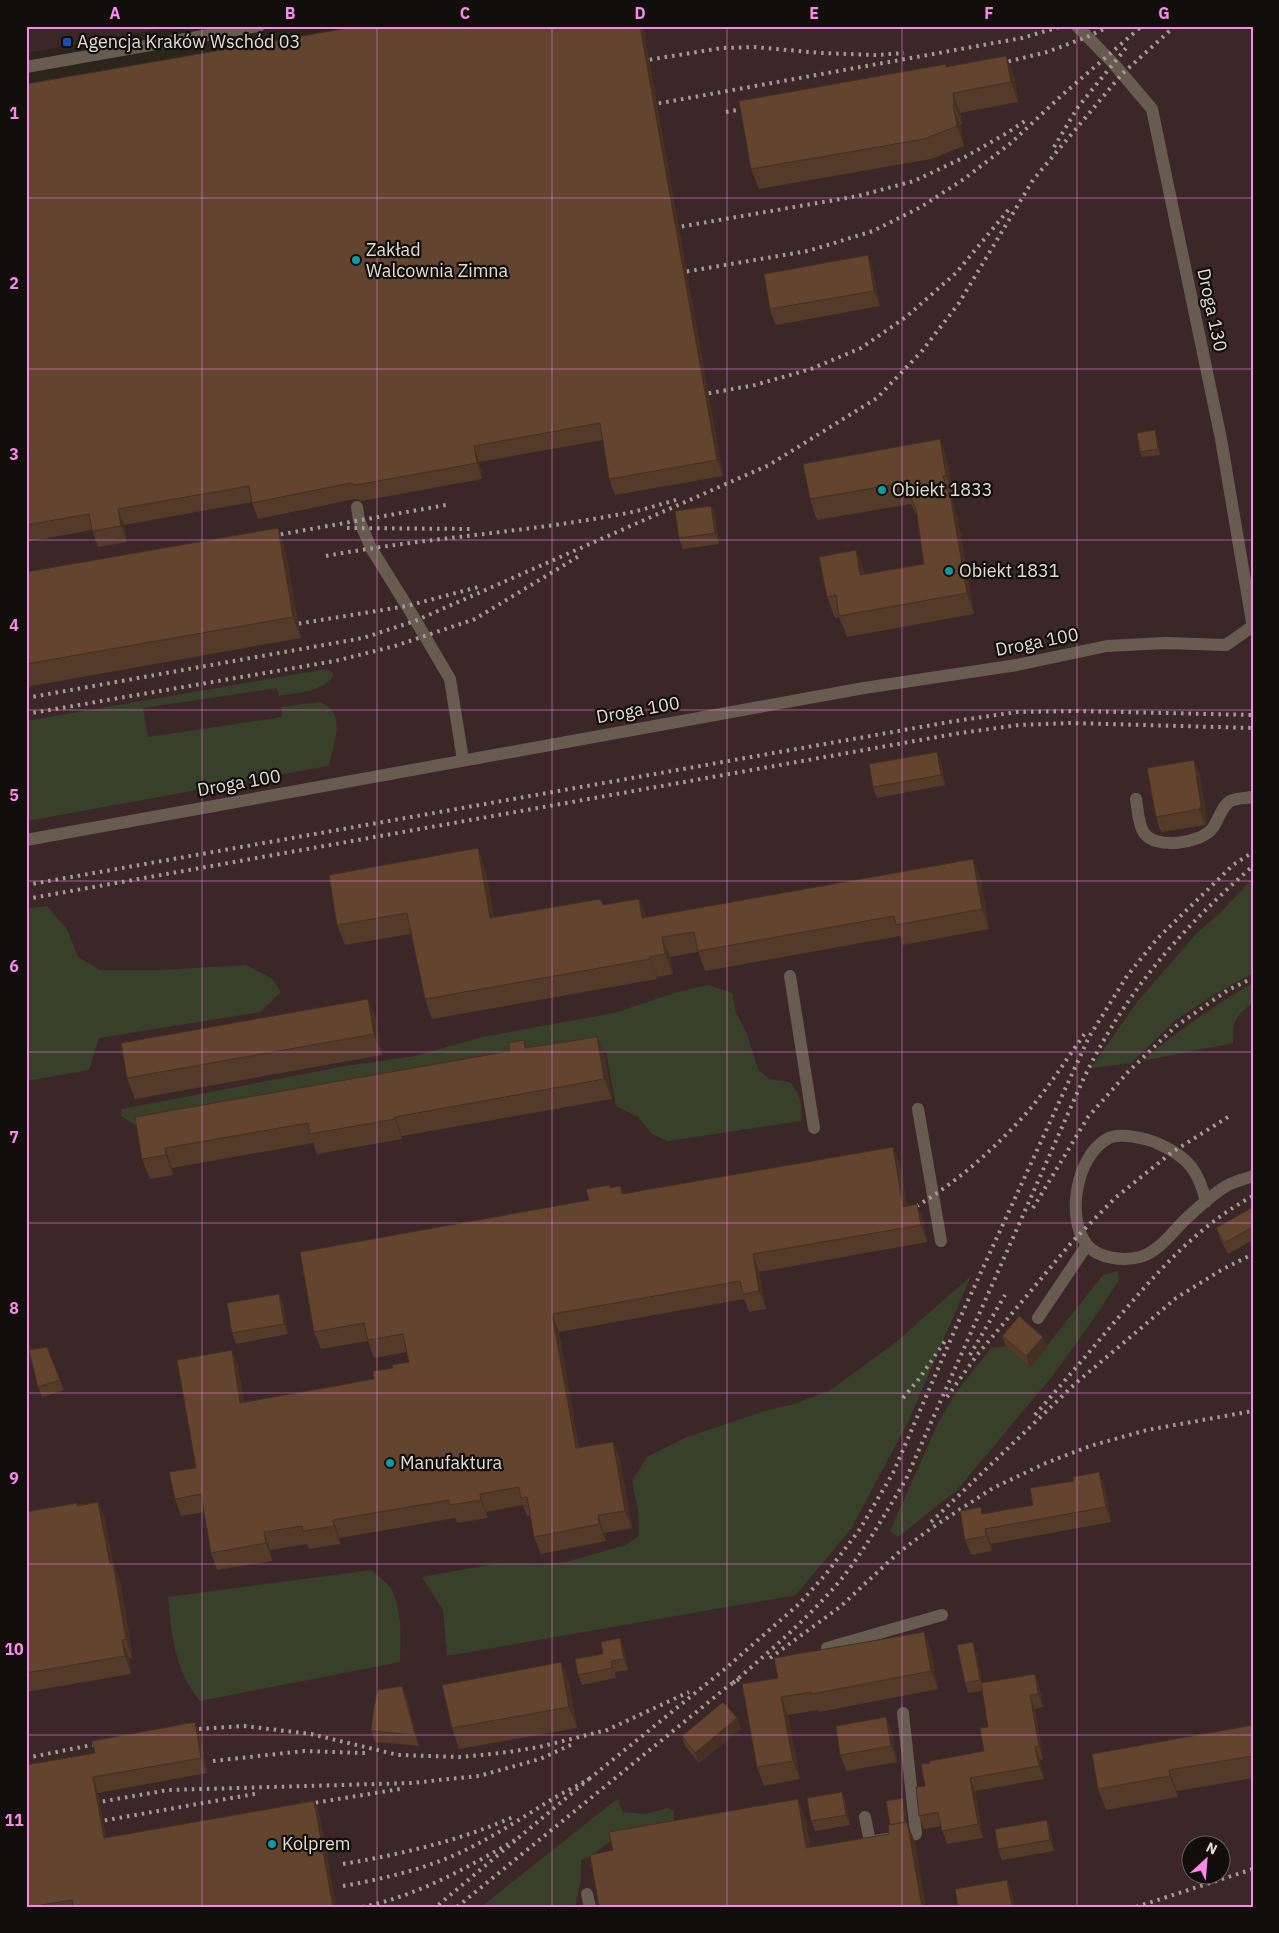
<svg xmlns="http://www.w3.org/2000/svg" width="1279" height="1933" viewBox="0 0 1279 1933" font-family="'IBM Plex Sans',sans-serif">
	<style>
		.industrial { fill: #3b2728; fill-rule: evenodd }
		.green { fill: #39402a }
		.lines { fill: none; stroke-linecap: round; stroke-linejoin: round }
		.minor { stroke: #685c51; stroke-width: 12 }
		.rail { stroke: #a49d97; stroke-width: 4; stroke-dasharray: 2.5 5; stroke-linecap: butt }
		.wall { fill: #543a28 }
		.shaded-wall { fill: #453021 }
		.building { fill: #62442f; stroke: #453021 }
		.grid { fill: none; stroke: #f888ea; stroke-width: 1; stroke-opacity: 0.55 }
		.transit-dot { fill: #1a4fb4; stroke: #120e0b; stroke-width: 2 }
		.culture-dot { fill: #0f9aa8; stroke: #120e0b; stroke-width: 2 }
		.labels { text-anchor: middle; stroke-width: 4.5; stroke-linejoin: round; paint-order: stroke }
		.poi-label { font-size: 18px; fill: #e2dcd6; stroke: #120e0b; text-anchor: start }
		.street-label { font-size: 18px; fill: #e2dcd6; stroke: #120e0b }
		.neatline { fill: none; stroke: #f888ea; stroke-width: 2 }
		.grid-label { font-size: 16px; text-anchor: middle; font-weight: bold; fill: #f888ea }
	</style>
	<rect width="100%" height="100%" fill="#2d241c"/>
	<g class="industrial">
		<polygon points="26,26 177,26 26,53"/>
		<path d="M420,26h833v1881h-1227v-1811zM1192,1846h30v30h-30z"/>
	</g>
	<g class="green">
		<path d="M327,669l6,4v3c-12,17 -35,16 -54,20l-2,-8 -134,20 5,29 134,-20 -1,-10 40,-5c6,4 14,9 15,17 3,12 -4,35 -8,47l-301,55 -1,-100z"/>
		<polygon points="1253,878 1253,973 1215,994 1176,1020 1131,1063 1091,1068 1137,1002 1196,934 1220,913"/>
		<polygon points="47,906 67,929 78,957 100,970 160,970 246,965 271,978 281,992 260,1012 99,1038 89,1070 26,1081 26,909"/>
		<path d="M1253,983v20c-19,14 -20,18 -20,40l-91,18c36,-30 70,-54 111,-78z"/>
		<path d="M708,985l24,8 4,20 11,21 11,35 11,10 21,3c10,11 13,24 11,39l-133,20 -16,-7 -14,-17 -22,-11 -10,-54 -72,4 -387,69 -13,-1 -13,-8 1,-7 223,-43 70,-10 67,-19 132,-24 60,-20z"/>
		<polygon points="1118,1271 1119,1280 1097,1314 1054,1374 957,1490 898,1537 890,1531 938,1423 955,1394 991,1348 1006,1346 1030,1367 1103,1275"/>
		<polygon points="971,1276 908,1422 851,1529 796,1595 447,1656 443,1610 422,1577 499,1563 536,1564 566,1562 626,1545 639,1536 638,1510 632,1481 647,1457 685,1438 767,1410 791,1405 829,1391 895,1343"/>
		<path d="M372,1570c6,6 16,13 20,20 10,22 9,49 8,72l-200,39c-26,-32 -28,-64 -32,-104z"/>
		<path d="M617,1799l6,13 23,2 21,-6 7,3v11c-17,5 -36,8 -53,14 -16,6 -25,20 -40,24v20l-6,27h-94z"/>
	</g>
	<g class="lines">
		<g class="minor">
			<polyline points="1077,26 1113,63 1152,109 1221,439 1253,628"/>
			<polyline points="26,67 259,26"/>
			<polyline points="357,507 359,520 371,548 407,606 450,679 463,760"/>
			<path d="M1136,799c2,11 2,25 8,34 12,17 55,10 67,-3 8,-9 9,-22 19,-29 6,-3 16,-3 23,-4"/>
			<polyline points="26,840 864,688 1017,665 1107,646 1166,643 1226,645 1253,626"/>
			<polyline points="790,976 814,1128"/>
			<polyline points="918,1109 941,1241"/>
			<path d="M1206,1202c-7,-31 -18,-45 -47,-58 -13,-6 -40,-12 -52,-5 -30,17 -42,78 -20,106 12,14 37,16 53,12 21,-6 34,-28 49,-41 11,-10 26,-24 39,-31 8,-4 17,-6 25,-9"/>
			<polyline points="1038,1318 1087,1245"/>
			<polyline points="827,1648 942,1615"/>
			<polyline points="865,1817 870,1842 916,1834 903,1713"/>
			<polyline points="587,1894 590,1907"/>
		</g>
		<g class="rail">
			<polyline points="635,62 722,48 754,47 821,53 876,55 904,53"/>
			<polyline points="994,65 1047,52 1087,37 1110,26"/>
			<polyline points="644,106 1022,38 1063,26"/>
			<polyline points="726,112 755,107"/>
			<polyline points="1054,147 1078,107 1126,48"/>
			<polyline points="667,229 858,196 914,181 965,157 1007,133 1028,119"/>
			<polyline points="672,274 808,251 873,231 921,207 964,179 1011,143 1061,96 1142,26"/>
			<polyline points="694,396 755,385 811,369 861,348 906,317 956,273 1010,208"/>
			<polyline points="347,528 470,529"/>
			<polyline points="266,537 446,505"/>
			<path d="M326,556c96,-18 194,-23 290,-41 21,-3 42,-10 63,-16"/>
			<polyline points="284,626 407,606 482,586"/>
			<polyline points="26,698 363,638 415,621 769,465 877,398 922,351 959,303 1033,180 1122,74 1175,26"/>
			<polyline points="26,714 335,661 395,646 475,619 579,556"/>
			<polyline points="26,885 955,721 1017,712 1076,711 1253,715"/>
			<polyline points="26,899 960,733 1019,725 1071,723 1253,728"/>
			<polyline points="1033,1208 1088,1117 1128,1072 1176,1026 1228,990 1253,978"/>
			<path d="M910,1210c42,-24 79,-56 112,-92 24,-26 43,-57 64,-86"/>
			<polyline points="970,1355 1005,1295"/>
			<polyline points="947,1397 977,1355 1071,1243 1115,1198 1171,1153 1228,1117"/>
			<polyline points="903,1398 919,1379 945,1341"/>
			<path d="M1035,1415c26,-30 52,-60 77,-90 42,-49 83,-98 141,-129"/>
			<polyline points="931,1522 1077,1382 1140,1329 1176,1298 1223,1269 1253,1254"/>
			<polyline points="770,1658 840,1607 898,1553 930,1529 993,1488 1046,1463 1090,1446 1147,1430 1253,1411"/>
			<path d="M733,1683c37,-32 74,-64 106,-101 26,-32 46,-68 67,-103l176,-397c42,-89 98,-152 171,-216"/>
			<polyline points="184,1730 244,1726 311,1734 398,1755 461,1757 509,1752 539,1747 607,1730 689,1692"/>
			<polyline points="26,1758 107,1742"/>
			<polyline points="213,1761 304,1751 365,1753"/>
			<polyline points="589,1779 726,1668 799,1604 826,1574 860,1529 893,1473 960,1318 1089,1037 1127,976 1157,939 1233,865 1253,852"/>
			<polyline points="88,1804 168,1790 411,1783 479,1776 540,1759 575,1743"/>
			<polyline points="301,1805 400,1789"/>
			<polyline points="90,1823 260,1793"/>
			<path d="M343,1864c59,-10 116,-23 170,-47"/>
			<path d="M343,1886c39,-7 78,-16 114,-32 31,-14 60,-33 89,-51 14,-9 29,-16 43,-24l-72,60"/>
			<path d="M362,1907c56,-11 106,-40 155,-68l-81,68"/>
			<polyline points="457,1907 727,1687 739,1679"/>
			<polyline points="1136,1907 1253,1869"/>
		</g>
	</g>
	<g class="wall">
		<polygon points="643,26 723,476 615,495 609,479 603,440 479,462 482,479 362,501 355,499 258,519 252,502 124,525 127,542 98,547 92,530 26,542 26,84"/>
		<polygon points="1006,56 1014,76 1018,102 960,113 962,124 960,125 964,146 931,159 759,189 751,169 947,67"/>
		<polygon points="873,271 880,306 776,325 770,309"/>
		<polygon points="1157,436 1160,455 1142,457 1140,452"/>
		<polygon points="947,460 954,496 951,497 958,520 974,614 847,637 839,617 835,618 827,597 856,550 864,574 924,564 917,516 911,504 817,520 810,499"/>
		<polygon points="711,506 715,516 719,544 683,549 679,538"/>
		<polygon points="285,548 301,638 26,687 26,572"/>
		<polygon points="937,752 941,763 945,785 877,798 873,787"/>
		<polygon points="1194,760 1200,775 1207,822 1205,825 1161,832 1156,817"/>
		<polygon points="485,868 494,918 603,905 639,899 646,917 981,879 989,929 903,945 900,936 705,971 698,952 670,957 673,974 657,977 657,979 432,1019 425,999 411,934 345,945 337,925"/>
		<polygon points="376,1020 382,1055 135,1099 127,1078"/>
		<polygon points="597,1037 605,1057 612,1099 402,1136 402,1139 317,1154 313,1143 172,1168 173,1175 150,1179 142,1159 135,1117 526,1048"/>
		<polygon points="900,1164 907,1206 917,1204 923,1221 927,1242 759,1272 766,1309 749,1312 744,1299 559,1332 579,1448 613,1442 620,1459 632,1528 604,1533 606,1541 541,1554 534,1537 530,1515 527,1516 523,1505 486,1512 488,1518 457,1523 455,1518 340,1538 340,1544 309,1549 307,1544 270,1550 272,1561 217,1570 211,1553 204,1512 181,1516 175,1499 196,1468 232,1350 238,1368 244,1402 374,1379 393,1368 409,1362 407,1352 374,1358 368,1341 321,1349 314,1332 589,1200 611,1188 620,1186 623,1194"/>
		<polygon points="1253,1207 1253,1240 1228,1254 1220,1239 1216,1228"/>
		<polygon points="283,1304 288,1334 236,1344 232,1333"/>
		<polygon points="1002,1336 1043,1337 1047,1347 1030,1367 1006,1346"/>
		<polygon points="47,1347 64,1390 42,1397 38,1387"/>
		<polygon points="1105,1487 1111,1522 991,1544 992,1551 971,1555 965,1540 984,1514 1033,1505"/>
		<polygon points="98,1502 105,1520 113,1563 120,1581 131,1646 132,1658 129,1658 131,1674 26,1692 26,1512 78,1505"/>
		<polygon points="924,1632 931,1651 938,1689 819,1712 818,1710 788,1715 800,1779 764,1786 757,1767 778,1678"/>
		<polygon points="973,1642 976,1652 982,1683 1035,1674 1039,1687 1043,1707 1035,1709 1043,1759 1040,1760 1044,1779 975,1791 983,1838 947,1844 941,1826 924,1829 919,1816 930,1763 984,1751 988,1727 982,1691 968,1693 965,1683"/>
		<polygon points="624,1649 628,1670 615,1672 616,1678 582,1685 578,1675 603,1654"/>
		<polygon points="561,1662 569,1683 577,1728 459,1749 452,1728"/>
		<polygon points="402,1686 406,1696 419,1746 375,1742 371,1731"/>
		<polygon points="737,1718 741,1729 699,1763 685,1746 682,1736"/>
		<polygon points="195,1722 201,1738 207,1773 98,1793 106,1838 314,1801 320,1817 336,1907 29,1907 28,1905 26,1905 26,1765 95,1753"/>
		<polygon points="1253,1725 1253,1778 1177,1791 1178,1797 1106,1810 1098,1789"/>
		<polygon points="892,1733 897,1762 846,1771 840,1755"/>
		<polygon points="842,1792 845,1801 850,1825 815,1831 811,1821"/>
		<polygon points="1047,1820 1050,1830 1054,1851 1002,1860 998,1849"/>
	</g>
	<g class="shaded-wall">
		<polygon points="640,26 643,26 723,476 717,460"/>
		<polygon points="1006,56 1014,76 1018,102 1011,82"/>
		<polygon points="953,93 960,113 962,124 954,104"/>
		<polygon points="953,105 960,125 964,146 957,126"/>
		<polygon points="868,255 873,271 880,306 874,291"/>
		<polygon points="1155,430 1157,436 1160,455 1158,449"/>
		<polygon points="940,439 947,460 954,496 946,475"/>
		<polygon points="474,446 479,462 482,479 477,463"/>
		<polygon points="943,476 958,520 974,614 967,593"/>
		<polygon points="711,506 715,516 719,544 715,533"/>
		<polygon points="118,509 124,525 127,542 121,526"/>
		<polygon points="278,528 285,548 301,638 293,617"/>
		<polygon points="856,550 864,571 867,596 860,575"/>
		<polygon points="937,752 941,763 945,785 941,775"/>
		<polygon points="1194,760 1200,775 1207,822 1205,825 1199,809"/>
		<polygon points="478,848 485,868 497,938 490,918"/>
		<polygon points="973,859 981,879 989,929 982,909"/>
		<polygon points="639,899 646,919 642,918"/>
		<polygon points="662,937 670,957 673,974 665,954"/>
		<polygon points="649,957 657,977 657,979 650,959"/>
		<polygon points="368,999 376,1020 382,1055 374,1034"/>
		<polygon points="597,1037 605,1057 612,1099 604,1079"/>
		<polygon points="395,1117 402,1136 402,1139 395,1119"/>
		<polygon points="893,1147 900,1164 910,1225 903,1207"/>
		<polygon points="165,1148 172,1168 173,1175 166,1155"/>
		<polygon points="917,1204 923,1221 927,1242 921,1225"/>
		<polygon points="753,1254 759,1272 766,1309 759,1291"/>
		<polygon points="279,1294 283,1304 288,1334 284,1324"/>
		<polygon points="552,1314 559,1332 582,1466 576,1448"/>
		<polygon points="1043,1337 1047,1347 1030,1367 1026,1356"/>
		<polygon points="232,1350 238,1368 247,1420 240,1403"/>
		<polygon points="613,1442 620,1459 632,1528 625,1511"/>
		<polygon points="1099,1472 1105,1487 1111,1522 1106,1507"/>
		<polygon points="480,1494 488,1518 481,1500"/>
		<polygon points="98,1502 105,1520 116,1582 110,1564"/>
		<polygon points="598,1515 604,1533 606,1541 599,1524"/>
		<polygon points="333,1520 340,1538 340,1544 334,1526"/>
		<polygon points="985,1529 991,1544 992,1551 986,1536"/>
		<polygon points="264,1532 270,1550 272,1561 266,1543"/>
		<polygon points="113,1563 120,1581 131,1646 132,1658 126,1639"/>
		<polygon points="924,1632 931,1651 938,1689 931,1671"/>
		<polygon points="620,1638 624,1649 628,1670 624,1659"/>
		<polygon points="122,1640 129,1658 131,1674 125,1656"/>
		<polygon points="973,1642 976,1652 984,1690 980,1680"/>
		<polygon points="561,1662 569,1683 577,1728 569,1707"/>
		<polygon points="1035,1674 1039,1687 1043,1707 1038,1694"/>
		<polygon points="402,1686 406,1696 419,1746 415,1735"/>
		<polygon points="1030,1695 1035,1709 1043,1759 1039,1746"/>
		<polygon points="781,1697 788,1715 800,1779 793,1761"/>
		<polygon points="886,1717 892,1733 897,1762 891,1746"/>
		<polygon points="737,1718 741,1729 699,1763 695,1753"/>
		<polygon points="195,1722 201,1738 207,1773 201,1758"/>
		<polygon points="1035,1747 1040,1760 1044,1779 1039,1766"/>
		<polygon points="1169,1770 1177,1791 1178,1797 1170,1776"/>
		<polygon points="93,1777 98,1793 109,1854 104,1838"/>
		<polygon points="970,1778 975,1791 983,1838 978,1824"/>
		<polygon points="842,1792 845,1801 850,1825 846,1815"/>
		<polygon points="903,1798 905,1803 907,1827 905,1822"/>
		<polygon points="798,1799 806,1820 814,1868 806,1848"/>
		<polygon points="314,1801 320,1817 336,1907 333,1907"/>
		<polygon points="1047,1820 1050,1830 1054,1851 1050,1840"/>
		<polygon points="907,1822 915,1842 926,1907 922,1907"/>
		<polygon points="1007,1880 1013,1896 1015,1907 1012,1907"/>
	</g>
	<g class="building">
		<polygon points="360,26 640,26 717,460 609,479 600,423 474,446 477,463 356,485 350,483 252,503 249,486 118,509 121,526 92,531 89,514 26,525 26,84"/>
		<polygon points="1006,56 1011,82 953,93 954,104 953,105 957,126 924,139 751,169 739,101 946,64 946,67"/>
		<polygon points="868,255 874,291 770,309 764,274"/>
		<polygon points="1155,430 1158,449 1140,452 1137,433"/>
		<polygon points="940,439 946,475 943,476 951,500 967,593 839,616 836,595 827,597 819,557 856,550 860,575 924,564 916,508 903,483 810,499 803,464"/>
		<polygon points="711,506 715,533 679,538 675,511"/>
		<polygon points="278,528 293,617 26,664 26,572"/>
		<polygon points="937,752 941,775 873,787 869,764"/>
		<polygon points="1194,760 1201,806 1199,809 1156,817 1147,768"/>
		<polygon points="478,848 490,918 600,899 603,905 639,899 642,918 973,859 982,909 896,925 894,916 698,951 694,932 662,937 665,954 649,957 650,959 425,999 407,913 337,925 329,875"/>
		<polygon points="368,999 374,1034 127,1078 121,1043"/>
		<polygon points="597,1037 604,1079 395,1117 395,1119 310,1134 308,1123 165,1148 166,1155 142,1159 135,1117 510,1051 509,1043 524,1040 525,1048"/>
		<polygon points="893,1147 903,1207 917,1204 921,1225 753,1254 759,1291 743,1294 740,1281 552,1314 576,1448 613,1442 625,1511 598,1515 599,1524 534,1537 527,1497 521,1498 519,1487 480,1494 481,1500 450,1505 449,1500 333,1520 334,1526 303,1531 302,1526 264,1532 266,1543 211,1553 201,1494 175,1499 169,1472 196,1468 177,1360 232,1350 240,1403 374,1379 373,1371 393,1368 392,1365 409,1362 403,1334 368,1340 364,1323 314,1332 300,1252 589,1200 586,1189 610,1185 610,1188 620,1186 622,1194"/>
		<polygon points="1253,1207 1253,1227 1224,1243 1216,1228"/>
		<polygon points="279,1294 284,1324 232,1333 227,1303"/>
		<polygon points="1019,1316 1043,1337 1026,1356 1002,1336"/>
		<polygon points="47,1347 60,1380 38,1387 29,1350"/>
		<polygon points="1099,1472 1106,1507 985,1529 986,1536 965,1540 960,1511 981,1507 982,1514 1033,1505 1030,1488 1074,1481 1073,1477"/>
		<polygon points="98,1502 110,1564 113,1563 124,1628 126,1639 122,1640 125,1656 26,1673 26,1512 77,1503 77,1506"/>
		<polygon points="924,1632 931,1671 812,1694 811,1692 781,1697 793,1761 757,1767 742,1684 778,1678 774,1658"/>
		<polygon points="620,1638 624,1659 611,1661 612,1668 578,1675 575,1659 603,1654 601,1642"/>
		<polygon points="973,1642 980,1680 965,1683 957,1645"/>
		<polygon points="561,1662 569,1707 452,1728 442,1685"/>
		<polygon points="1035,1674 1038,1694 1030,1695 1039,1746 1035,1747 1039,1766 970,1778 978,1824 942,1831 938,1812 919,1816 916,1787 925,1786 921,1764 930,1763 930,1761 984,1751 980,1728 988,1727 981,1683"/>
		<polygon points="402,1686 415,1735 371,1731 374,1705 378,1690"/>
		<polygon points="723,1702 737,1718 695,1753 682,1736"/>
		<polygon points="886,1717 891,1746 840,1755 836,1726"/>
		<polygon points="195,1722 201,1758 93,1777 104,1838 314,1801 333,1907 73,1907 72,1900 29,1907 26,1894 26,1765 95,1753 92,1741"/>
		<polygon points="1253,1725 1253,1756 1169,1770 1170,1776 1098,1789 1092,1754"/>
		<polygon points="842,1792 846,1815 811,1821 807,1798"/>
		<polygon points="903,1798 905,1822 890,1825 886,1801"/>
		<polygon points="798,1799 806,1848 889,1834 888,1825 907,1822 922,1907 599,1907 590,1855 613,1850 609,1832"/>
		<polygon points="1047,1820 1050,1840 998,1849 995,1829"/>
		<polygon points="1007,1880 1012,1907 958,1907 955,1889"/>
	</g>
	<path class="grid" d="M202,26v1881M377,26v1881M552,26v1881M727,26v1881M902,26v1881M1077,26v1881M26,198h1227M26,369h1227M26,540h1227M26,710h1227M26,881h1227M26,1052h1227M26,1223h1227M26,1393h1227M26,1564h1227M26,1735h1227"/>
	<rect class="transit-dot" x="62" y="37" width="10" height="10" rx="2.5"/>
	<g class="culture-dot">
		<circle cx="356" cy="260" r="5"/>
		<circle cx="882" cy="490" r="5"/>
		<circle cx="949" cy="571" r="5"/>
		<circle cx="390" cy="1463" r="5"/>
		<circle cx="272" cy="1844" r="5"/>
	</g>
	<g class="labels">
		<g class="poi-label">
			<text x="77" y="48">Agencja Kraków Wschód 03</text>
			<text x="366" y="256">Zakład<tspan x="366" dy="21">Walcownia Zimna</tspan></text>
			<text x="892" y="496">Obiekt 1833</text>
			<text x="959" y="577">Obiekt 1831</text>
			<text x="400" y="1469">Manufaktura</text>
			<text x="282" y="1850">Kolprem</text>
		</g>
		<g class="street-label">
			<text transform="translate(1212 310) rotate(78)" y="6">Droga 130</text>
			<text transform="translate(1037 642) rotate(-11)" y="6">Droga 100</text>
			<text transform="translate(638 710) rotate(-10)" y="6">Droga 100</text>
			<text transform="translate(239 783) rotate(-10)" y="6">Droga 100</text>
		</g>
	</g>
	<rect width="1279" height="1933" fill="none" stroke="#120e0b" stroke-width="55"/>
	<g transform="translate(1206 1860) rotate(26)"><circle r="24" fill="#120e0b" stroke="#65605c"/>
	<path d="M0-4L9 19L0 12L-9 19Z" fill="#f888ea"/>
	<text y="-8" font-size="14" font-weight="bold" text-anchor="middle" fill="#e2dcd6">N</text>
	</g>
	<rect x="28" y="28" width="1224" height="1878" class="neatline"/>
	<g class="grid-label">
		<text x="115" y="19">A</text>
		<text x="290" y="19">B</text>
		<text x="465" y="19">C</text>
		<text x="640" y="19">D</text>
		<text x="814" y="19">E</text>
		<text x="989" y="19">F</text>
		<text x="1164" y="19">G</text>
		<text x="14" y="119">1</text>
		<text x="14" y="289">2</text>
		<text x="14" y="460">3</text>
		<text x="14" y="631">4</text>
		<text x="14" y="801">5</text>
		<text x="14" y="972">6</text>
		<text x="14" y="1143">7</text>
		<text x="14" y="1314">8</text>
		<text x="14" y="1484">9</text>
		<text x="14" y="1655">10</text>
		<text x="14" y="1826">11</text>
	</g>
</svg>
